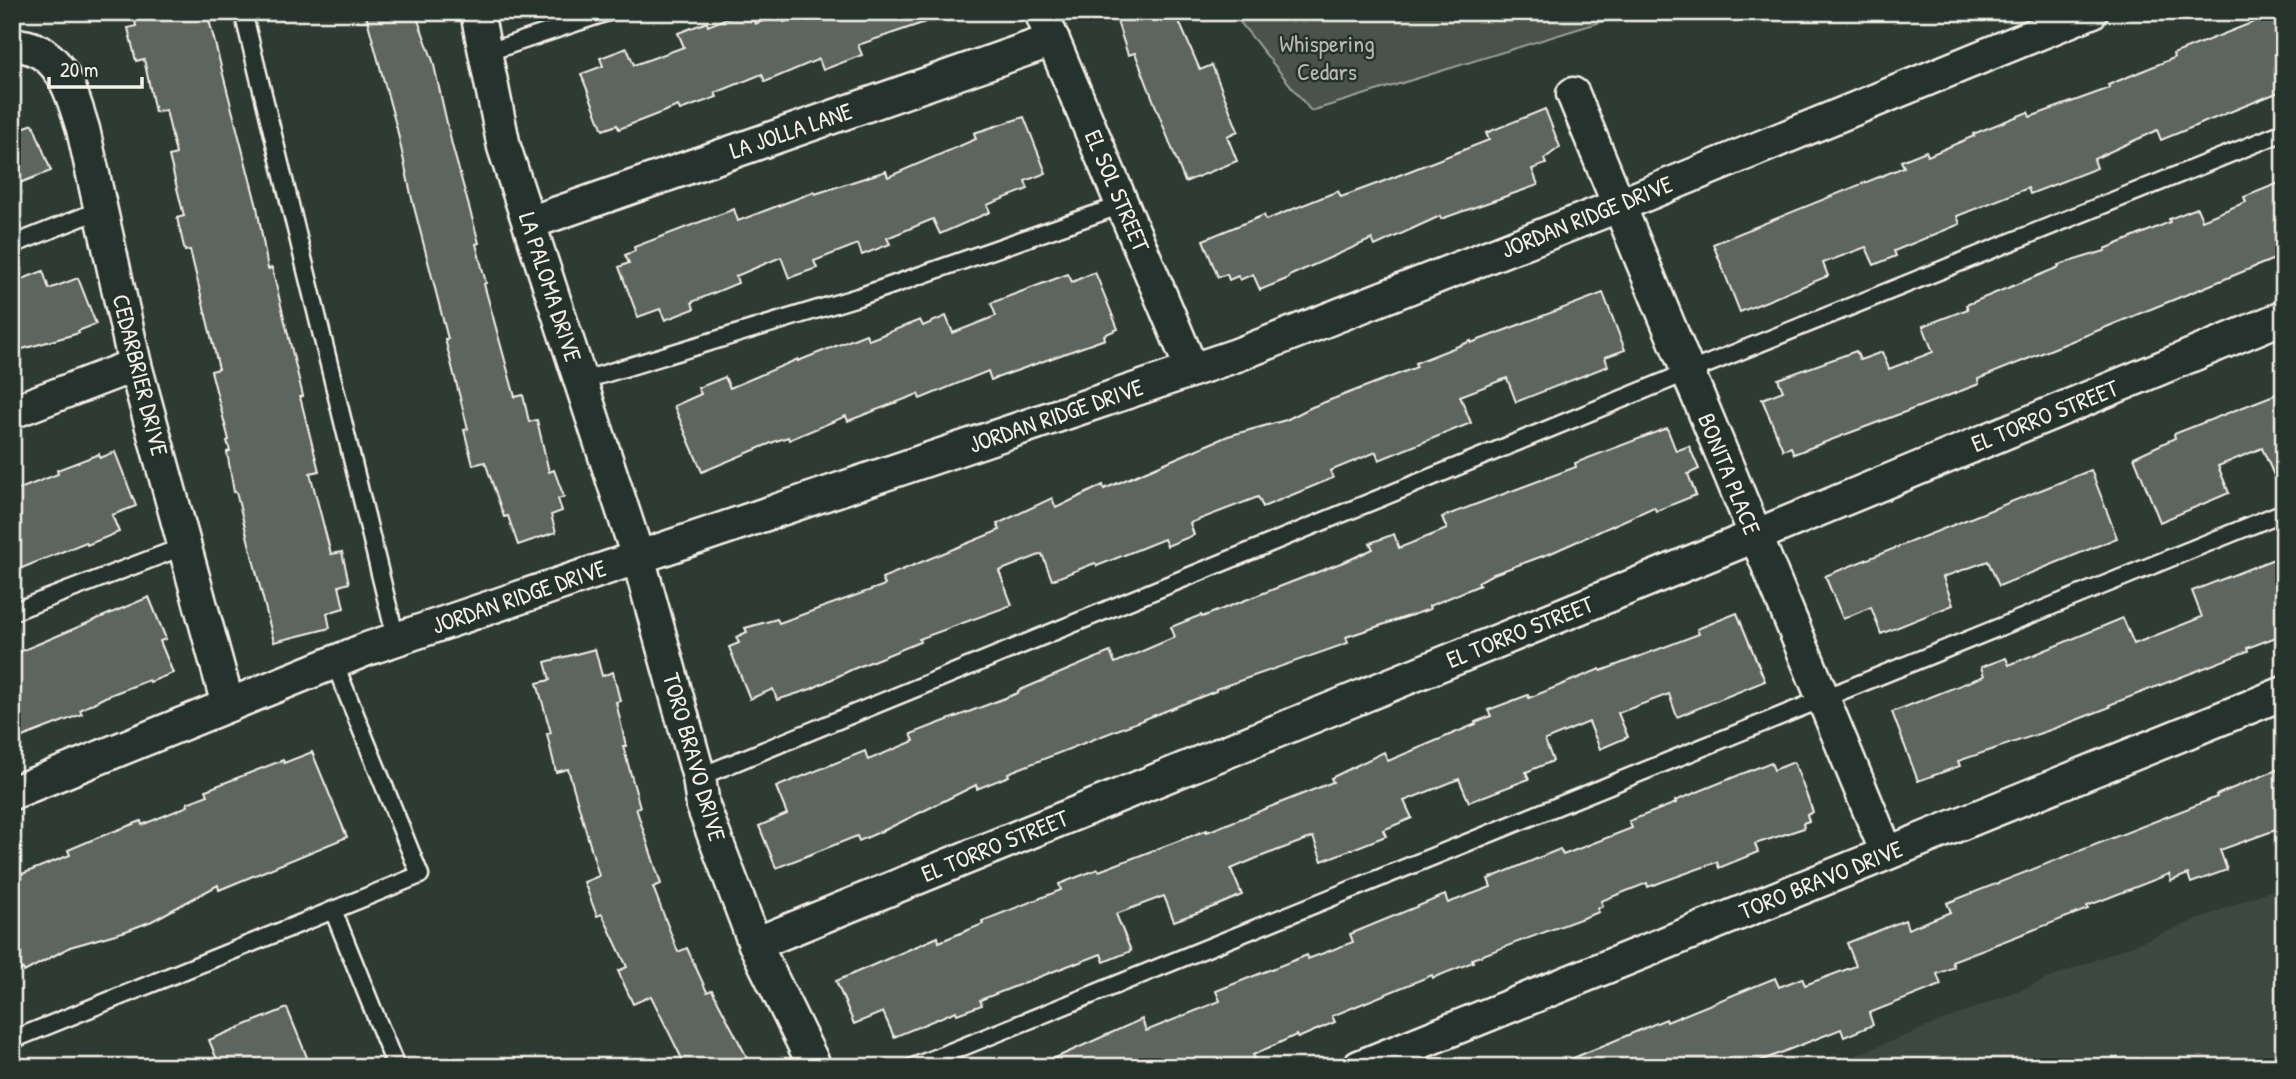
<svg xmlns="http://www.w3.org/2000/svg" width="2296" height="1079" viewBox="0 0 2296 1079" font-family="'Patrick Hand',sans-serif">
	<style>
		.built { fill: #3c4841 }
		.green { fill: #48524c; stroke: #9ea29a; stroke-width: 2 }
		.building { fill: #5c655e; stroke: #f4f1e8; stroke-width: 2 }
		.lines { fill: none; stroke-linecap: round; stroke-linejoin: round }
		.service-casing { stroke: #f4f1e8; stroke-width: 21 }
		.minor-casing { stroke: #f4f1e8; stroke-width: 37 }
		.service { stroke: #26332d; stroke-width: 16 }
		.minor { stroke: #26332d; stroke-width: 32 }
		.labels { text-anchor: middle; stroke-width: 5; stroke-linejoin: round; paint-order: stroke }
		.park-label { font-size: 24px; fill: #b8b9b1; stroke: #26332d }
		.street-label { font-size: 24px; fill: #f4f1e8; stroke: #26332d }
	</style>
	<rect width="100%" height="100%" fill="#2e3b34"/>
	<filter id="ink" filterUnits="userSpaceOnUse"><feTurbulence type="fractalNoise" baseFrequency=".0143" numOctaves="2"/><feDisplacementMap in="SourceGraphic" scale="14" xChannelSelector="R" yChannelSelector="G"/><feConvolveMatrix kernelMatrix="1 2 1 2 8 2 1 2 1" color-interpolation-filters="sRGB"/></filter>
	<g filter="url(#ink)">
		<polygon class="built" points="2284,885 2284,1067 1826,1067"/>
		<polygon class="green" points="1232,12 1633,12 1311,111"/>
		<g class="building">
			<polygon points="138,12 207,12 257,207 268,269 272,268 303,396 300,397 319,471 310,473 331,554 342,552 349,583 339,586 344,608 327,613 330,628 274,642 236,492 234,492 227,452 230,451 227,441 229,440 211,371 219,369 190,250 185,251 177,218 184,216 169,156 176,154 166,110 155,112 144,59 136,61 128,28 136,26 135,20 140,19"/>
			<polygon points="365,12 415,12 433,61 452,145 479,243 476,244 486,283 484,284 515,397 523,395 529,422 537,420 549,472 554,470 564,497 558,499 562,511 551,515 556,532 518,545 508,516 504,517 485,462 473,465 464,430 468,429 445,339 448,339 412,199 397,129"/>
			<polygon points="742,12 751,12 755,24 781,14 784,22 810,12 942,12 943,16 858,45 862,55 823,70 819,59 765,82 762,74 715,93 717,97 680,110 678,106 619,129 617,125 603,130 581,74 603,66 600,58 627,48 634,65 684,47 678,33 707,22 708,26"/>
			<polygon points="1114,12 1175,12 1200,70 1212,65 1238,131 1227,136 1237,161 1185,182 1135,53 1128,55"/>
			<polygon points="2279,12 2284,12 2284,90 2161,140 2157,130 2094,159 2097,168 2030,194 2028,188 1957,216 1960,224 1894,251 1896,256 1874,265 1866,247 1823,263 1828,276 1740,312 1713,244 1904,167 1901,161 1926,151 1928,156 1974,136 1973,134 2028,112 2030,117 2110,88 2108,85 2174,58 2173,54"/>
			<polygon points="1545,109 1560,147 1544,159 1546,164 1532,169 1538,185 1441,219 1440,216 1375,246 1372,239 1289,276 1289,278 1260,290 1253,274 1240,280 1238,276 1229,280 1227,274 1218,277 1203,240 1264,215 1266,220 1338,191 1341,197 1379,183 1489,140 1486,133"/>
			<polygon points="1024,117 1046,173 1025,181 1028,189 987,205 990,212 940,234 933,219 887,238 890,244 862,255 858,244 814,261 817,268 789,278 781,257 736,276 738,283 692,302 694,309 665,320 660,309 638,317 619,267 629,263 625,255 635,251 634,247 734,209 738,221 814,192 815,194 886,171 888,177 976,139 974,133"/>
			<polygon points="33,124 51,171 12,186 12,132"/>
			<polygon points="2284,181 2284,255 1978,379 1979,384 1794,454 1791,447 1783,450 1762,399 1783,391 1778,379 1856,351 1860,360 1882,352 1889,369 1933,352 1923,326 1968,309 1966,305 2059,267 2058,265 2105,251 2105,249 2170,222 2169,219 2197,208 2202,220 2246,202 2244,197"/>
			<polygon points="43,271 49,289 78,278 96,324 78,331 79,333 12,352 12,283"/>
			<polygon points="1095,272 1118,329 1104,335 1105,339 991,380 988,371 920,399 918,394 848,421 846,416 789,440 788,437 776,441 702,472 674,406 701,394 698,388 725,377 730,388 798,359 798,361 866,334 869,340 920,320 923,326 946,316 953,333 996,316 991,303 1068,274 1072,282"/>
			<polygon points="1603,293 1625,350 1605,357 1608,366 1516,402 1507,378 1460,396 1471,423 1379,460 1376,452 1330,471 1333,478 1263,507 1258,497 1190,523 1194,535 1167,546 1164,539 1097,566 1095,563 1052,580 1042,554 999,571 1012,605 919,639 920,642 853,669 811,689 777,700 773,689 750,699 729,647 739,643 736,637 747,632 745,628 777,619 779,623 885,585 882,578 1000,530 997,524 1052,498 1056,508 1103,485 1104,489 1228,436 1286,420 1312,407 1417,367 1415,363 1471,341 1471,343"/>
			<polygon points="2284,391 2284,498 2262,448 2218,466 2229,493 2160,522 2134,457 2175,438 2174,434"/>
			<polygon points="1667,428 1676,451 1689,446 1699,469 1688,474 1696,495 1656,511 1654,507 1551,553 1491,575 1478,582 1480,585 1429,606 1430,609 1346,637 1348,643 1216,689 1216,691 1008,773 1009,776 977,789 976,785 889,828 859,841 857,836 776,868 759,826 787,814 776,787 865,751 868,760 914,741 911,734 1018,693 1018,691 1110,652 1115,663 1175,637 1171,627 1201,615 1202,617 1351,559 1373,549 1370,543 1394,534 1399,548 1447,529 1442,517 1576,467 1575,463"/>
			<polygon points="115,452 136,506 112,515 119,532 87,545 86,542 12,572 12,492 58,474 57,470 99,454 100,458"/>
			<polygon points="2091,470 2117,538 1999,586 1988,561 1943,577 1953,605 1881,634 1871,607 1843,619 1825,576"/>
			<polygon points="2284,555 2284,634 2247,648 2248,651 2109,705 2110,707 2053,729 1958,761 1960,766 1918,781 1892,712 1984,676 1981,667 2006,658 2009,665 2123,618 2134,644 2202,617 2192,591"/>
			<polygon points="149,597 166,639 160,641 173,673 150,682 149,680 105,697 80,710 82,714 12,741 12,655"/>
			<polygon points="1737,613 1765,681 1677,717 1669,694 1618,713 1628,737 1600,749 1589,722 1545,740 1553,761 1526,772 1529,779 1469,802 1459,779 1404,801 1412,818 1383,830 1386,836 1322,861 1313,837 1257,858 1231,869 1242,895 1216,906 1174,921 1164,896 1116,914 1131,951 1104,962 1101,954 1075,964 1075,963 980,1000 982,1005 957,1014 956,1011 894,1037 883,1012 854,1024 836,981 938,937 939,942 983,924 982,921 1061,890 1059,884 1098,869 1099,871 1207,830 1207,832 1333,782 1331,778 1384,752 1388,761 1476,724 1475,722 1491,716 1488,710 1528,695 1529,698 1600,669 1601,671 1699,634 1697,629"/>
			<polygon points="595,649 602,676 613,672 620,701 616,702 626,746 623,746 640,807 636,808 661,884 653,887 678,952 687,948 707,992 712,990 752,1067 686,1067 651,996 633,1004 618,971 627,967 602,914 597,916 584,882 599,876 568,769 556,772 547,734 551,733 537,683 550,680 545,662"/>
			<polygon points="312,752 347,837 219,890 218,885 152,921 126,931 70,947 24,972 23,969 17,971 12,958 12,878 70,855 68,850 99,837 141,821 142,825 188,806 187,803 208,795 206,790 283,760 284,763"/>
			<polygon points="1771,762 1774,770 1794,762 1813,812 1807,815 1809,821 1803,823 1804,828 1755,844 1758,852 1719,868 1717,862 1648,887 1647,883 1601,901 1603,906 1597,909 1599,912 1472,959 1473,962 1433,978 1432,975 1332,1016 1335,1022 1298,1038 1296,1035 1253,1055 1255,1058 1235,1067 1035,1067 1142,1019 1146,1031 1220,1001 1216,991 1307,955 1308,959 1353,942 1350,934 1445,895 1448,903 1491,887 1488,879 1560,849 1563,855 1632,828 1629,821 1676,803 1675,801"/>
			<polygon points="2284,767 2284,827 2220,850 2227,870 2191,883 2188,874 2171,881 2169,874 2087,906 2088,909 1952,961 1954,967 1937,974 1941,985 1869,1013 1873,1025 1844,1037 1841,1029 1745,1067 1552,1067 1666,1019 1667,1022 1775,978 1779,987 1802,978 1805,985 1856,966 1847,943 1905,920 1908,929 1951,912 1947,903 2217,797 2216,795"/>
			<polygon points="287,1008 311,1067 220,1067 209,1040"/>
		</g>
		<g class="lines">
			<g class="service-casing">
				<g id="service">
					<polyline points="243,12 396,639"/>
					<polyline points="485,53 608,12"/>
					<polyline points="12,245 100,210"/>
					<polyline points="581,381 858,297 1122,205"/>
					<polyline points="12,612 185,546"/>
					<polyline points="699,777 1688,372 2284,132"/>
					<polyline points="333,910 396,1067"/>
					<polyline points="12,1040 420,875 334,662"/>
					<polyline points="913,1067 2284,512"/>
				</g>
			</g>
			<g class="minor-casing">
				<g id="minor">
					<polyline points="477,12 504,147 638,557 699,777 703,806 755,944 815,1067"/>
					<polyline points="1041,12 1192,370"/>
					<path d="M12,45c48,0 59,46 71,84l52,236 93,340"/>
					<polyline points="1573,94 1887,853"/>
					<polyline points="529,223 1053,40"/>
					<polyline points="12,412 135,365"/>
					<polyline points="12,793 367,649 1237,355 1620,205 2091,12"/>
					<polyline points="755,944 1755,536 2284,317"/>
					<polyline points="1359,1067 2284,693"/>
				</g>
			</g>
			<use href="#service" class="service"/>
			<use href="#minor" class="minor"/>
		</g>
	</g>
	<g class="labels">
		<g class="park-label">
			<text x="1327" y="52">Whispering<tspan x="1327" dy="28">Cedars</tspan></text>
		</g>
		<g class="street-label">
			<text transform="translate(791 131) rotate(-19)" y="8">LA JOLLA LANE</text>
			<text transform="translate(1117 191) rotate(67)" y="8">EL SOL STREET</text>
			<text transform="translate(1587 217) rotate(-22)" y="8">JORDAN RIDGE DRIVE</text>
			<text transform="translate(550 287) rotate(72)" y="8">LA PALOMA DRIVE</text>
			<text transform="translate(140 375) rotate(76)" y="8">CEDARBRIER DRIVE</text>
			<text transform="translate(1056 416) rotate(-19)" y="8">JORDAN RIDGE DRIVE</text>
			<text transform="translate(2045 416) rotate(-22)" y="8">EL TORRO STREET</text>
			<text transform="translate(1729 474) rotate(68)" y="8">BONITA PLACE</text>
			<text transform="translate(519 597) rotate(-19)" y="8">JORDAN RIDGE DRIVE</text>
			<text transform="translate(1520 632) rotate(-22)" y="8">EL TORRO STREET</text>
			<text transform="translate(694 757) rotate(74)" y="8">TORO BRAVO DRIVE</text>
			<text transform="translate(995 846) rotate(-22)" y="8">EL TORRO STREET</text>
			<text transform="translate(1821 880) rotate(-22)" y="8">TORO BRAVO DRIVE</text>
		</g>
	</g>
	<rect width="2296" height="1079" fill="none" stroke="#26332d" stroke-width="42"/>
	<rect x="21" y="21" width="2254" height="1037" fill="none" stroke="#f4f1e8" stroke-width="2.5" filter="url(#ink)"/>
	<path d="M49 77v10h93v-10" fill="none" stroke="#f4f1e8" stroke-width="3.5"/>
	<text x="60" y="77" font-size="21" fill="#f4f1e8" stroke="#26332d" stroke-width="5" paint-order="stroke">20 m</text>
</svg>
